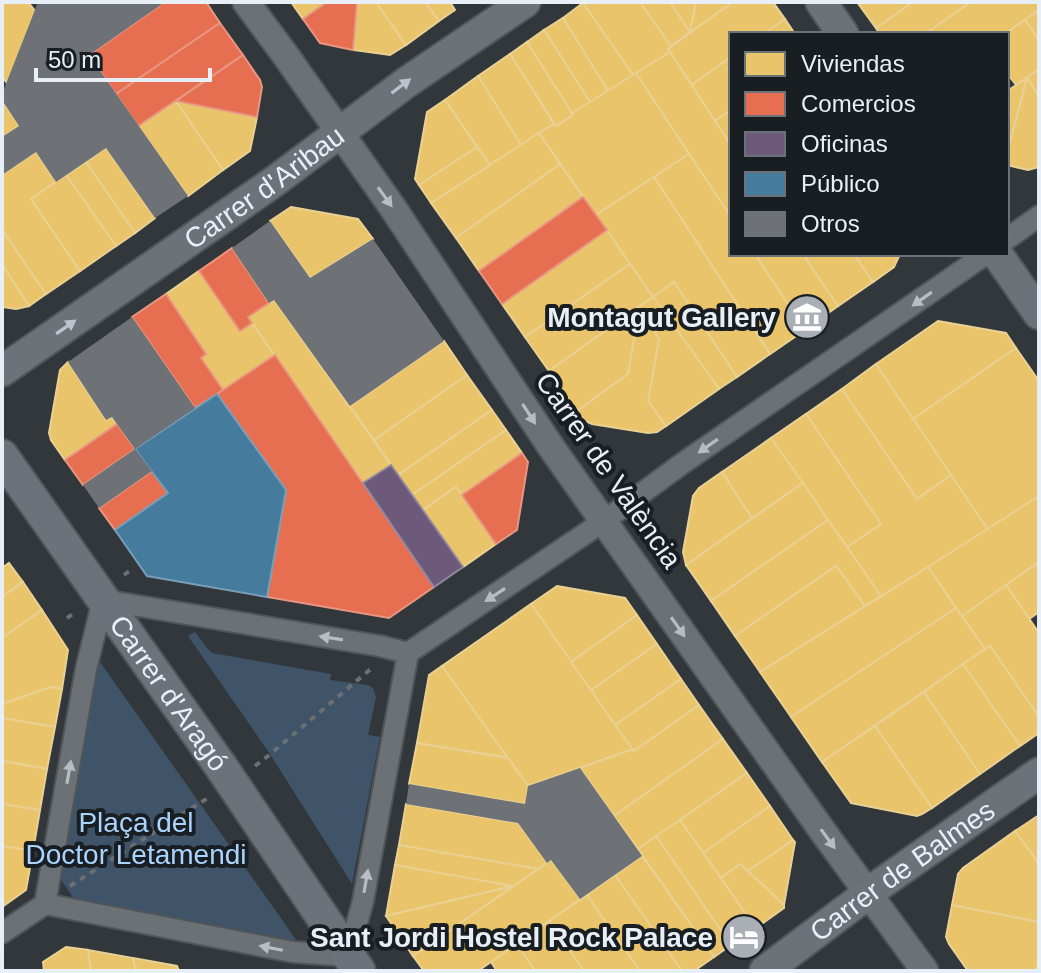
<svg xmlns="http://www.w3.org/2000/svg" width="1041" height="973" viewBox="0 0 1041 973" font-family="Arial,sans-serif">
	<style>
		.green { fill: #3f5469 }
		.homes { fill: #e9c46a; stroke: #e9d194; stroke-width: 2 }
		.shops { fill: #e76f51; stroke: #e89582; stroke-width: 2 }
		.offices { fill: #6d597a; stroke: #92869f; stroke-width: 2 }
		.public { fill: #457b9d; stroke: #769eb8; stroke-width: 2 }
		.building { fill: #6e7277 }
		.lines { fill: none; stroke-linecap: round; stroke-linejoin: round }
		.minor-casing { stroke: #505559; stroke-width: 24 }
		.tertiary-casing { stroke: #505559; stroke-width: 30 }
		.secondary-casing { stroke: #505559; stroke-width: 34 }
		.primary-casing { stroke: #505559; stroke-width: 36 }
		.path { stroke: #6c7074; stroke-width: 4; stroke-dasharray: 6 6; stroke-linecap: butt }
		.minor { stroke: #6c7175; stroke-width: 20 }
		.tertiary { stroke: #6c7175; stroke-width: 26 }
		.secondary { stroke: #6c7277; stroke-width: 30 }
		.primary { stroke: #6b727a; stroke-width: 32 }
		.oneway { fill: #bdc3ca }
		.oneway2 { fill: #b7bdc2 }
		.labels { text-anchor: middle; stroke-width: 8; stroke-linejoin: round; paint-order: stroke }
		.street-label { font-size: 28px; fill: #e9eff6; stroke: #191e22 }
		.poi-label { font-size: 28px; font-weight: bold; fill: #e9eff6; stroke: #191e22; text-anchor: end }
		.park-label { font-size: 28px; fill: #aad4fd; stroke: #191e22 }
	</style>
	<rect width="100%" height="100%" fill="#32373c"/>
	<g class="green">
		<polygon points="195,632 206,647 212,653 331,674 330,680 368,685 373,688 376,697 368,735 380,737 352,884 270,754 188,636"/>
		<polygon points="95,655 297,941 77,903 57,874"/>
	</g>
	<g class="homes">
		<polygon points="2,2 28,2 35,11 7,83 2,77"/>
		<polygon points="291,2 327,2 303,19"/>
		<polygon points="357,2 376,2 406,45 390,55 353,50"/>
		<polygon points="376,2 425,2 439,21 406,45"/>
		<polygon points="425,2 450,2 455,10 439,21"/>
		<polygon points="585,2 640,2 671,46 668,49 670,52 633,75 583,3"/>
		<polygon points="640,2 670,2 690,32 671,46"/>
		<polygon points="670,2 696,2 690,32"/>
		<polygon points="696,2 733,2 690,32"/>
		<polygon points="733,2 773,2 785,19 764,34 731,34 731,57 692,85 668,49"/>
		<polygon points="857,2 913,2 876,28"/>
		<polygon points="913,2 971,2 925,34 880,34 876,28"/>
		<polygon points="971,2 1039,2 1039,10 1005,34 925,34"/>
		<polygon points="583,3 633,75 608,91 563,18"/>
		<polygon points="1039,10 1039,40 1025,20"/>
		<polygon points="563,18 608,91 590,102 544,30"/>
		<polygon points="785,19 795,34 764,34"/>
		<polygon points="1025,20 1039,40 1039,69 1016,85 1007,73 1007,34 1005,34"/>
		<polygon points="544,30 590,102 572,113 527,42"/>
		<polygon points="527,42 573,115 556,126 510,54"/>
		<polygon points="670,52 731,145 731,217 636,73"/>
		<polygon points="510,54 554,124 521,145 478,76"/>
		<polygon points="731,57 731,110 715,121 692,85"/>
		<polygon points="1039,69 1039,96 1027,78"/>
		<polygon points="636,73 689,154 596,215 539,133 554,124 556,126 573,115 572,113"/>
		<polygon points="478,76 521,145 490,165 445,100"/>
		<polygon points="1027,78 1007,154 1007,91"/>
		<polygon points="1027,78 1039,96 1039,167 1028,170 1007,165 1007,154"/>
		<polygon points="2,100 19,126 2,137"/>
		<polygon points="445,100 477,147 419,185 415,179 427,112"/>
		<polygon points="176,101 223,170 188,196 138,126"/>
		<polygon points="176,101 257,117 250,151 223,170"/>
		<polygon points="731,110 731,145 715,121"/>
		<polygon points="539,133 560,164 456,238 431,203"/>
		<polygon points="477,147 490,165 431,203 419,185"/>
		<polygon points="106,148 155,218 135,233 86,162"/>
		<polygon points="36,152 56,182 31,199 80,271 46,294 2,230 2,175"/>
		<polygon points="689,154 731,217 731,254 755,254 805,330 770,354 654,177"/>
		<polygon points="86,162 135,233 116,246 66,175"/>
		<polygon points="560,164 583,197 479,271 456,238"/>
		<polygon points="66,175 116,246 80,271 31,199"/>
		<polygon points="654,177 770,354 737,377 674,282 653,297 596,215"/>
		<polygon points="291,207 358,219 373,239 310,278 270,221"/>
		<polygon points="2,230 46,294 29,306 2,264"/>
		<polygon points="607,230 630,264 525,337 502,304"/>
		<polygon points="755,254 803,254 838,306 805,330"/>
		<polygon points="803,254 854,254 873,282 838,306"/>
		<polygon points="854,254 900,254 894,267 873,282"/>
		<polygon points="2,264 29,306 16,309 2,307"/>
		<polygon points="630,264 653,297 549,371 525,337"/>
		<polygon points="199,271 240,331 252,323 275,355 223,390 201,358 206,354 166,294"/>
		<polygon points="674,282 737,377 719,389 653,297"/>
		<polygon points="653,297 665,313 635,334 628,374 577,411 549,371"/>
		<polygon points="274,300 391,465 363,483 248,317"/>
		<polygon points="665,313 719,389 666,426 648,401 659,339 649,324"/>
		<polygon points="938,321 1006,333 1016,348 913,419 876,364"/>
		<polygon points="649,324 659,339 648,401 666,426 657,432 648,433 592,424 583,420 577,411 628,374 635,334"/>
		<polygon points="444,341 467,375 374,440 350,406"/>
		<polygon points="1016,348 1039,381 1039,496 988,530 913,419"/>
		<polygon points="68,362 106,420 112,417 117,424 65,460 51,440 49,433 60,370"/>
		<polygon points="876,364 951,475 917,499 842,389"/>
		<polygon points="467,375 492,410 398,475 374,440"/>
		<polygon points="842,389 917,499 951,475 988,530 881,596 847,547 881,524 806,414"/>
		<polygon points="492,410 506,430 412,495 398,475"/>
		<polygon points="806,414 881,524 847,547 771,438"/>
		<polygon points="506,430 522,453 462,495 456,487 423,510 412,495"/>
		<polygon points="771,438 803,483 752,518 722,472"/>
		<polygon points="722,472 752,518 686,565 683,552 693,496 699,488"/>
		<polygon points="803,483 828,520 711,601 686,565"/>
		<polygon points="456,487 496,544 463,567 423,510"/>
		<polygon points="1039,496 1039,562 962,616 928,567"/>
		<polygon points="828,520 881,596 865,606 836,566 735,636 711,601"/>
		<polygon points="1039,562 1039,612 1029,619 1006,585"/>
		<polygon points="9,563 23,582 2,597 2,568"/>
		<polygon points="836,566 865,606 760,672 735,636"/>
		<polygon points="928,567 956,608 791,717 760,672"/>
		<polygon points="23,582 42,610 2,638 2,597"/>
		<polygon points="1006,585 1039,633 1039,717 990,646 985,649 962,616"/>
		<polygon points="557,586 625,598 637,615 571,662 531,604"/>
		<polygon points="531,604 633,749 528,786 442,666"/>
		<polygon points="956,608 985,649 822,762 791,717"/>
		<polygon points="42,610 68,650 62,689 51,687 2,704 2,638"/>
		<polygon points="637,615 657,644 591,690 571,662"/>
		<polygon points="657,644 681,679 615,725 591,690"/>
		<polygon points="990,646 1039,717 1039,733 1020,746 963,664"/>
		<polygon points="963,664 1020,746 980,774 924,692"/>
		<polygon points="442,666 452,680 508,758 417,743 429,675"/>
		<polygon points="681,679 699,705 634,751 615,725"/>
		<polygon points="51,687 62,689 55,727 2,718 2,704"/>
		<polygon points="924,692 980,774 932,808 875,726"/>
		<polygon points="699,705 723,739 614,816 580,768 633,749 634,751"/>
		<polygon points="2,718 55,727 47,769 2,761"/>
		<polygon points="875,726 932,808 922,814 917,816 851,803 822,762"/>
		<polygon points="723,739 747,773 638,849 614,816"/>
		<polygon points="417,743 508,758 528,786 525,804 409,784"/>
		<polygon points="2,761 47,769 40,810 2,804"/>
		<polygon points="747,773 770,806 703,853 680,820"/>
		<polygon points="2,804 40,810 33,851 2,846"/>
		<polygon points="406,804 518,823 547,863 538,869 399,845"/>
		<polygon points="770,806 793,840 748,871 740,864 721,878 703,853"/>
		<polygon points="1039,815 1039,864 1015,831"/>
		<polygon points="680,820 756,928 731,945 656,836"/>
		<polygon points="1015,831 1039,864 1039,922 952,905 958,874 963,868"/>
		<polygon points="656,836 731,945 714,957 638,849"/>
		<polygon points="793,840 795,842 784,905 748,871"/>
		<polygon points="399,845 538,869 513,887 395,865"/>
		<polygon points="2,846 33,851 26,890 2,907"/>
		<polygon points="642,856 714,957 694,971 682,971 615,875"/>
		<polygon points="551,860 580,899 478,971 424,971 413,956"/>
		<polygon points="740,864 784,905 784,908 756,928 721,878"/>
		<polygon points="395,865 513,886 386,916"/>
		<polygon points="615,875 682,971 640,971 587,895"/>
		<polygon points="513,886 413,956 386,916"/>
		<polygon points="587,895 640,971 584,971 549,921"/>
		<polygon points="952,905 1039,922 1039,966 1032,971 968,971 949,944 946,937"/>
		<polygon points="549,921 584,971 535,971 517,944"/>
		<polygon points="517,944 535,971 497,971 491,962"/>
		<polygon points="66,947 88,950 91,971 44,971 43,962"/>
		<polygon points="88,950 133,958 136,971 91,971"/>
		<polygon points="133,958 177,966 179,971 136,971"/>
	</g>
	<g class="shops">
		<polygon points="165,2 206,2 220,23 116,94 89,55"/>
		<polygon points="327,2 357,2 353,50 320,43 303,19"/>
		<polygon points="220,23 243,55 138,126 116,94"/>
		<polygon points="243,55 260,80 262,87 257,117 176,101"/>
		<polygon points="583,197 607,230 502,304 479,271"/>
		<polygon points="232,248 269,303 248,317 252,323 240,331 199,271"/>
		<polygon points="166,294 206,354 201,358 223,390 195,408 132,317"/>
		<polygon points="275,355 434,587 389,618 267,597 286,490 217,394"/>
		<polygon points="117,424 135,449 83,485 65,460"/>
		<polygon points="522,453 528,462 517,530 496,544 462,495"/>
		<polygon points="152,471 168,493 115,530 99,508"/>
	</g>
	<polygon class="offices" points="391,465 463,567 434,587 363,483"/>
	<polygon class="public" points="217,394 286,490 267,597 147,576 115,530 168,493 135,449"/>
	<g class="building">
		<polygon points="38,2 165,2 89,55 188,196 155,218 106,148 56,182 36,152 2,175 2,137 19,126 2,100 2,94"/>
		<polygon points="270,221 310,278 373,239 444,341 350,406 274,300 269,303 232,248"/>
		<polygon points="132,317 195,408 135,449 112,417 106,420 68,362"/>
		<polygon points="135,449 152,471 99,508 83,485"/>
		<polygon points="580,768 642,856 580,899 551,860 547,863 518,823 406,804 409,784 525,804 528,786"/>
	</g>
	<g class="lines">
		<g class="minor-casing">
			<g id="minor">
				<polyline points="1007,239 1039,216"/>
				<polyline points="408,653 604,521 683,463 986,254"/>
				<polyline points="45,904 86,669 103,600 380,646 408,653"/>
				<polyline points="45,904 293,952 348,956 363,901 408,653"/>
				<polyline points="2,933 45,904"/>
			</g>
		</g>
		<g class="tertiary-casing">
			<polyline id="tertiary" points="246,2 286,56 393,208 551,447 824,833 925,971"/>
		</g>
		<g class="secondary-casing">
			<g id="secondary">
				<polyline points="821,2 843,34"/>
				<polyline points="997,254 1039,314"/>
				<path id="s1" d="M2,371l273,-190 132,-99 118,-80"/>
				<path id="s2" d="M765,971l117,-88 157,-110"/>
			</g>
		</g>
		<g class="primary-casing">
			<g id="primary">
				<path id="s3" d="M2,456l220,312 137,203"/>
			</g>
		</g>
		<g class="path">
			<polyline points="124,575 132,569"/>
			<polyline points="67,618 73,614"/>
			<polyline points="255,766 268,756 373,667"/>
			<polyline points="70,886 211,796"/>
			<polyline points="379,943 385,938"/>
		</g>
		<use href="#minor" class="minor"/>
		<use href="#tertiary" class="tertiary"/>
		<use href="#secondary" class="secondary"/>
		<use href="#primary" class="primary"/>
	</g>
	<defs><path id="oneway-solid" d="M-6-.8H1V-3.2L6.5 0L1 3.2V.8H-6Z" transform="scale(2)"/></defs>
	<g class="oneway">
		<use href="#oneway-solid" transform="translate(401 86) rotate(-37)"/>
		<use href="#oneway-solid" transform="translate(66 327) rotate(-35)"/>
	</g>
	<g class="oneway2">
		<use href="#oneway-solid" transform="translate(385 197) rotate(54)"/>
		<use href="#oneway-solid" transform="translate(922 299) rotate(145)"/>
		<use href="#oneway-solid" transform="translate(529 414) rotate(57)"/>
		<use href="#oneway-solid" transform="translate(708 446) rotate(145)"/>
		<use href="#oneway-solid" transform="translate(495 595) rotate(147)"/>
		<use href="#oneway-solid" transform="translate(678 627) rotate(55)"/>
		<use href="#oneway-solid" transform="translate(331 638) rotate(-171)"/>
		<use href="#oneway-solid" transform="translate(69 772) rotate(-80)"/>
		<use href="#oneway-solid" transform="translate(828 839) rotate(54)"/>
		<use href="#oneway-solid" transform="translate(366 881) rotate(-80)"/>
		<use href="#oneway-solid" transform="translate(271 948) rotate(-169)"/>
	</g>
	<defs>
		<g id="museum-disc" transform="scale(2.3)"><circle r="9.5" fill="#a9afb5" stroke="#191e22"/><path d="M0-6L6-3V-2H-6V-3ZM-5-1h2V3h-2ZM-1-1h2V3h-2ZM3-1h2V3H3ZM-6 4H6V6H-6Z" fill="#fff"/></g>
		<g id="hotel-disc" transform="scale(2.3)"><circle r="9.5" fill="#a9afb5" stroke="#191e22"/><path d="M-6-4.5h1.5V1H6V5H4.5V3h-9V5H-6ZM-4 0a1.8 1.8 0 1 1 3.6 0ZM.5 0V-2.5h3Q6-2.5 6 0Z" fill="#fff"/></g>
	</defs>
	<g fill-rule="evenodd">
		<use href="#museum-disc" x="807" y="317"/>
		<use href="#hotel-disc" x="744" y="937"/>
	</g>
	<g class="labels">
		<g class="street-label">
			<text dy="10" stroke="none"><textPath href="#s1" startOffset="320">Carrer d'Aribau</textPath></text>
			<text transform="translate(609 470) rotate(55)" y="10">Carrer de València</text>
			<text dy="10" stroke="none"><textPath href="#s3" startOffset="290">Carrer d'Aragó</textPath></text>
			<text dy="10" stroke="none"><textPath href="#s2" startOffset="170">Carrer de Balmes</textPath></text>
		</g>
		<g class="poi-label">
			<text x="776" y="327">Montagut Gallery</text>
			<text x="713" y="947">Sant Jordi Hostel Rock Palace</text>
		</g>
		<g class="park-label">
			<text x="136" y="832">Plaça del<tspan x="136" dy="32">Doctor Letamendi</tspan></text>
		</g>
	</g>
	<rect width="1041" height="973" fill="none" stroke="#e9eff6" stroke-width="8"/>
	<rect x="729" y="32" width="280" height="224" fill="#191e22" stroke="#6c7277" stroke-width="2"/>
	<rect x="745" y="52" width="40" height="24" fill="#e9c46a" stroke="#6c7277" stroke-width="2"/>
	<text x="801" y="72" font-size="24" fill="#e9eff6">Viviendas</text>
	<rect x="745" y="92" width="40" height="24" fill="#e76f51" stroke="#6c7277" stroke-width="2"/>
	<text x="801" y="112" font-size="24" fill="#e9eff6">Comercios</text>
	<rect x="745" y="132" width="40" height="24" fill="#6d597a" stroke="#6c7277" stroke-width="2"/>
	<text x="801" y="152" font-size="24" fill="#e9eff6">Oficinas</text>
	<rect x="745" y="172" width="40" height="24" fill="#457b9d" stroke="#6c7277" stroke-width="2"/>
	<text x="801" y="192" font-size="24" fill="#e9eff6">Público</text>
	<rect x="745" y="212" width="40" height="24" fill="#6e7277" stroke="#6c7277" stroke-width="2"/>
	<text x="801" y="232" font-size="24" fill="#e9eff6">Otros</text>
	<path d="M36 68v12h174v-12" fill="none" stroke="#e9eff6" stroke-width="4"/>
	<text x="48" y="68" font-size="24" fill="#e9eff6" stroke="#191e22" stroke-width="6" paint-order="stroke">50 m</text>
</svg>
